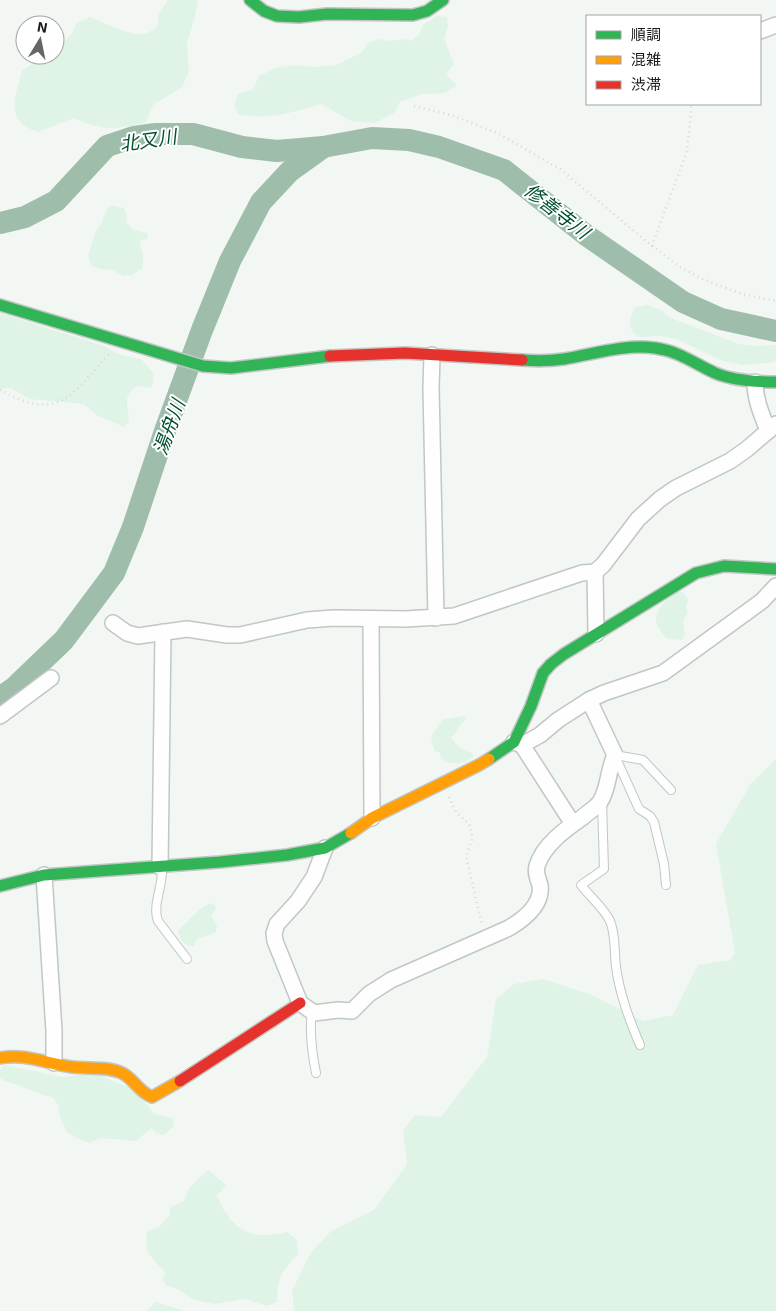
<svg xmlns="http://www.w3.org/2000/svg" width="776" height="1311" viewBox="0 0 776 1311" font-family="'Exo 2','Noto Sans JP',sans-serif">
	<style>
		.green { fill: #e0f3e7 }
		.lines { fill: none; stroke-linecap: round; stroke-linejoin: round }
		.river { stroke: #9fbdab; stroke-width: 22 }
		.lane-casing { stroke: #c2c6c4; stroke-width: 10 }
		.street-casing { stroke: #c2c6c4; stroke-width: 18 }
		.fast-casing { stroke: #c2c6c4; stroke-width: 14 }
		.slow-casing { stroke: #c2c6c4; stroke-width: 14 }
		.jam-casing { stroke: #c2c6c4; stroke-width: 14 }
		.path { stroke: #d6d7d6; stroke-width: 2.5; stroke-dasharray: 1 4; stroke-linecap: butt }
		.lane { stroke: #fdfefd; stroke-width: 8 }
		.street { stroke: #fdfefd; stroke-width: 15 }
		.fast { stroke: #30b455; stroke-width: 11 }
		.slow { stroke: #ff9f0a; stroke-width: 11 }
		.jam { stroke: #e5322d; stroke-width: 11 }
		.labels { text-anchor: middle; stroke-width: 4; stroke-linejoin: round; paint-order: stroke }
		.water-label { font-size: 19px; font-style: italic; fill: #004f30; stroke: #fff }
	</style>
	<rect width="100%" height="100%" fill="#f2f7f4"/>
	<g class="green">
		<path d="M168,0h30l-4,21 -7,21 2,30 -7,15 -29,18 -7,17c-29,8 -45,9 -72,-4l-36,14c-5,-2 -11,-4 -15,-7 -16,-15 -5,-36 -1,-54l10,-7 3,-9h20v-15l9,1 7,-6 6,-12 12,-6c13,4 41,19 54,17 5,-1 10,-4 14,-7l2,-13z"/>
		<path d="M437,16l10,1 1,10 -4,11 10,26 -8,11 11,10 -12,8 -23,1 -22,8 -6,11 -19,10 -24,-2 -30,-17c-27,8 -54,17 -83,10l-4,-9 4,-11 15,-5 6,-13 17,-8 18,-3 20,2 22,-2 25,-12 7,-10 13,-4 7,2 18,-2 5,2 8,-7 4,-9z"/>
		<path d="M110,205l14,3 3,8 -1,6 7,8 15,3v5l-8,3c1,12 5,14 2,27l-10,7 -9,1 -10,-6 -14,-1 -8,-4 -3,-9 7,-23 7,-11 3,-9z"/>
		<polygon points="648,305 661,310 671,318 739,344 757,346 776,345 776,361 769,363 742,365 720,360 676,339 659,336 639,337 634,334 631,329 630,319 635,307"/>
		<path d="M0,313l104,33 14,8 23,5 13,15 -2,14 -15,-2c-16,11 -8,18 -8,35l-5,6 -26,-11 -14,-12 -55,-5 -18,-11 -11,1z"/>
		<path d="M678,591l6,2 4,7 -2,7 2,6 -5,7 2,15 -4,5 -15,-2c-3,-5 -8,-10 -9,-14 -5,-14 12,-25 21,-33z"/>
		<path d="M463,716l2,1 1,3c-8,5 -8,12 -15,17 5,8 12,15 22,16v4c-10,7 -22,9 -32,1l-1,-5 -6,-3 -3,-13 11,-17z"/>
		<polygon points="776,759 776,1311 294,1311 292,1291 310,1254 330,1232 374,1210 407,1164 403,1130 415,1115 441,1117 487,1057 496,999 514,984 543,979 592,995 643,1021 673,1015 698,965 730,960 735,953 716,844 751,783"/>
		<path d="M211,903l5,3 -1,5 -4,4 6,11 -1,6c-7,4 -15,4 -21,9l-1,5c-10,1 -13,-6 -16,-15 7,-7 24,-26 33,-28z"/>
		<path d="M4,1065l59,12 25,-3 12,1 17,8 13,4 19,20 5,7 19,4 1,8 -10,9 -7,-1 -6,-6 -15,13 -36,-3 -10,5 -13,-5 -10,-6 -7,-15 -2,-12 -5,-8c-12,-2 -20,-6 -31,-10 -7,-4 -15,-4 -22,-9v-8z"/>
		<path d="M208,1170l18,15 -9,11c15,34 33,45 70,36l10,8 1,14c-17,18 -20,23 -21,48l-10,4 -22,-7 -31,5 -20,-4 -17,-11 -11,-3 -4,-8 4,-5 -8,-8 -11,-14 -1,-18 14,-7 10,-11v-8l13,-5 7,-15z"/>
		<polygon points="156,1302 185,1311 146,1311"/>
	</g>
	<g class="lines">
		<g class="river">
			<polyline points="0,223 25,217 56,201 107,146 134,137 156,134 193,134 242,147 277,151 323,147 372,138 409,140 439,147 504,170 586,235 683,302 721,319 776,331"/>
			<polyline points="0,698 15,687 64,640 114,573 133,527 165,431 202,330 230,261 261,202 290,171 322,148"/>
		</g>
		<g class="lane-casing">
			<g id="lane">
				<polyline points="615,755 643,760 671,790"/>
				<polyline points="615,756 639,809 650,816 654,822 664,864 666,885"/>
				<path d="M602,802l2,67 -23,16c9,12 23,23 29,36 6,14 4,31 6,46 4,28 13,52 24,78"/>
				<path d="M162,868c1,19 -10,37 -4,53l29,38"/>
				<path d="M312,1012c-3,20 0,41 4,61"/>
			</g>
		</g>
		<g class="street-casing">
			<g id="street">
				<polyline points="760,31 776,25"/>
				<polyline points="432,355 431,388 436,618"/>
				<path d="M755,382c0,18 7,33 13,49"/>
				<polyline points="595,572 596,634"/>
				<polyline points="371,619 372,818"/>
				<polyline points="113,623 127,633 138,636 187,629 227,635 240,635 307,620 334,618 406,619 454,616 561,580 582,573 595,572 603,565 638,519 660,499 676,488 730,461 747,449 776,424"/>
				<polyline points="0,716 51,678"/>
				<polyline points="514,742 522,745 540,735 558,720 589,700 604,693 663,673 762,601 776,586"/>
				<polyline points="522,745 573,824"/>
				<path d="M325,848l-11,29 -16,24 -21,23 -3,9 1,8 25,62 14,10 24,-3 14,1 17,-17 22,-14 118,-52c15,-9 34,-23 31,-43 -2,-6 -5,-12 -3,-19 6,-21 29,-37 46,-49 5,-5 13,-9 17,-15 9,-14 8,-33 15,-47l-26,-55"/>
				<polyline points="160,867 163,632"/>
				<polyline points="44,875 54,1031 54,1063"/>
			</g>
		</g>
		<g class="fast-casing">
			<g id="fast">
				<polyline points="250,0 264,11 277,16 299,17 327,14 413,15 427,11 443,0"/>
				<polyline points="0,305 203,366 231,368 330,356"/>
				<path d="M522,360c14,1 28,1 42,-1 31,-5 60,-15 91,-11 24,3 40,16 60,25 19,8 41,9 61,9"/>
				<polyline points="489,759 514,742 531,706 543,673 551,664 564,654 696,573 724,566 776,569"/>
				<polyline points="0,886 44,875 220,862 287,855 325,848 351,833"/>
			</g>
		</g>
		<g class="slow-casing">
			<g id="slow">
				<polyline points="351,833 372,818 479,765 489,759"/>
				<path d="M0,1058c26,-5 47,6 72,9 17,2 35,-1 50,6 12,6 17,19 30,24l28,-16"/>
			</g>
		</g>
		<g class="jam-casing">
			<g id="jam">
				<polyline points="330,356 405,353 522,360"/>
				<polyline points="180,1081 300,1003"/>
			</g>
		</g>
		<g class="path">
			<polyline points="414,106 451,115 497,133 560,169 652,246 680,267 703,279 742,294 776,301"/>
			<polyline points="652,246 687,151 692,104"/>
			<path d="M0,390c7,3 14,7 21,10 46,17 60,-18 88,-46"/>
			<polyline points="449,797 456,812 469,824 471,828 472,840 466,856 482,925"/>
		</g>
		<use href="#lane" class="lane"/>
		<use href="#street" class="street"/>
		<use href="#fast" class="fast"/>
		<use href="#slow" class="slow"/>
		<use href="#jam" class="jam"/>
	</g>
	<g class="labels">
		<g class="water-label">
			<text transform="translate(148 140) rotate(-8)" y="7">北又川</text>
			<text transform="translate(557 211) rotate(38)" y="7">修善寺川</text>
			<text transform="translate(169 427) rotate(-70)" y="7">湯舟川</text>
		</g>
	</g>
	<rect x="586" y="15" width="175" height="90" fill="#ffffff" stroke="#a2a3a3"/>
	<rect x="596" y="31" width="25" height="8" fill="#30b455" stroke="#a2a3a3"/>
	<text x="631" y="40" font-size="15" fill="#171a18">順調</text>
	<rect x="596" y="56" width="25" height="8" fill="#ff9f0a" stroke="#a2a3a3"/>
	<text x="631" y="65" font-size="15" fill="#171a18">混雑</text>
	<rect x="596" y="81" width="25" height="8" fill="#e5322d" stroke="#a2a3a3"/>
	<text x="631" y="90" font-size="15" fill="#171a18">渋滞</text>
	<g transform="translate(40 40) rotate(10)"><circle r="24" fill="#ffffff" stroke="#a2a3a3"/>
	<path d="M0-4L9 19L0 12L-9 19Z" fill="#646765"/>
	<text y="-8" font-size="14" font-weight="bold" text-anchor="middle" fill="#171a18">N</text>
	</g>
</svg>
